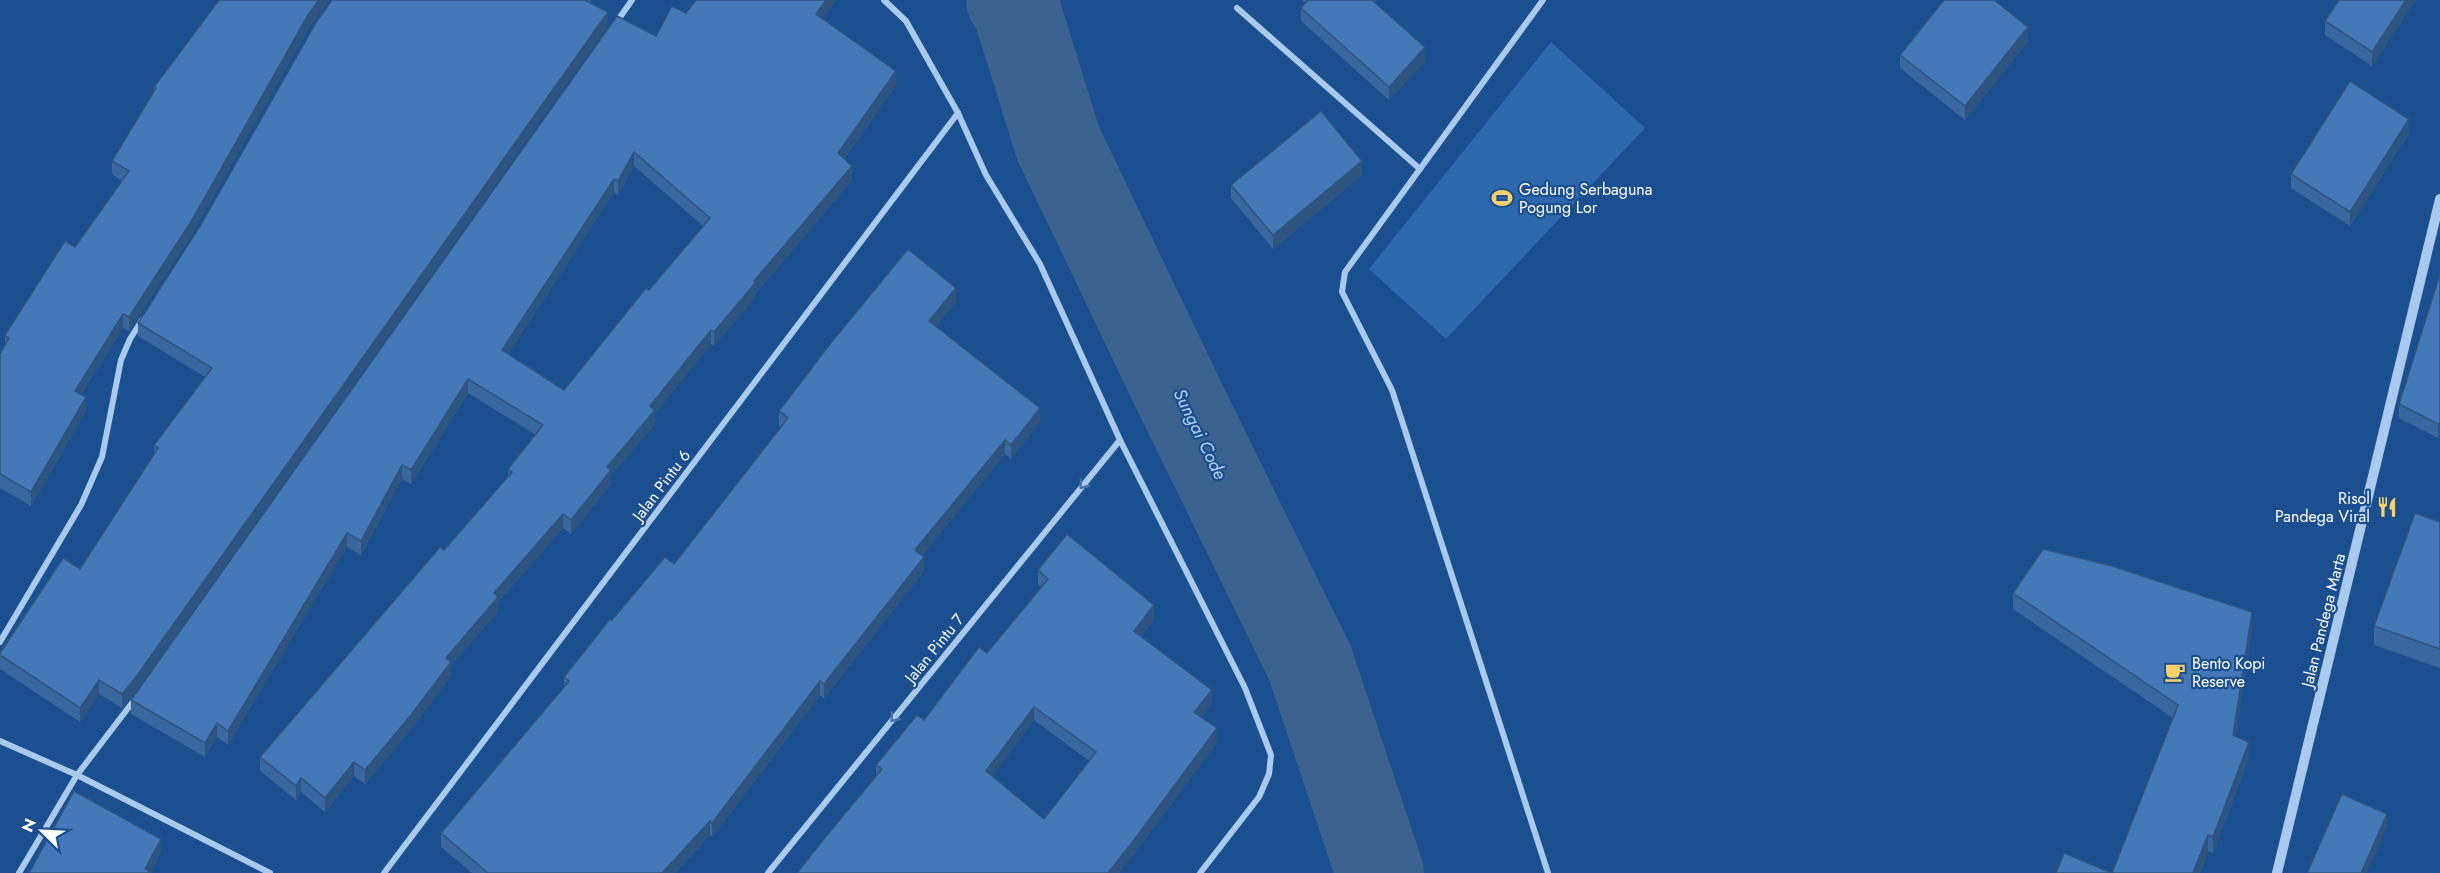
<svg xmlns="http://www.w3.org/2000/svg" width="2440" height="873" viewBox="0 0 2440 873" font-family="Jost,sans-serif">
	<style>
		.green { fill: #2e69ad }
		.lines { fill: none; stroke-linecap: round; stroke-linejoin: round }
		.river { stroke: #3c6290; stroke-width: 88 }
		.minor { stroke: #a9c9ee; stroke-width: 6 }
		.tertiary { stroke: #a9c9ee; stroke-width: 10 }
		.wall { fill: #3a679d; fill-rule: evenodd }
		.shaded-wall { fill: #305480 }
		.building { fill: #4478b7; stroke: #305480; stroke-width: 1.5; fill-rule: evenodd }
		.oneway { stroke: #4674ac }
		.labels { text-anchor: middle; stroke-width: 4.5; stroke-linejoin: round; paint-order: stroke }
		.poi-label { font-size: 16px; fill: #fff; stroke: #1b4f8f; text-anchor: start }
		.street-label { font-size: 16px; fill: #fff; stroke: #1b4f8f }
		.water-label { font-size: 18px; font-style: italic; fill: #b5d3f5; stroke: #1b4f8f }
	</style>
	<rect width="100%" height="100%" fill="#1b4f8f"/>
	<polygon class="green" points="1551,42 1645,128 1446,339 1369,269"/>
	<g class="lines">
		<polyline class="river" points="1010,0 1016,8 1058,143 1180,398 1310,663 1380,873"/>
		<g class="minor">
			<polyline points="884,0 906,21 958,113 986,175 1040,264 1120,440 1245,688 1271,755 1269,774 1259,797 1200,873"/>
			<polyline points="1543,0 1345,272 1342,292 1392,390 1548,873"/>
			<polyline points="1237,8 1420,169"/>
			<polyline points="616,23 632,0"/>
			<polyline points="0,642 81,505 102,457 121,360 130,339 142,320"/>
			<polyline points="0,741 77,775 270,873"/>
			<polyline points="19,873 77,775 135,699"/>
			<polyline points="384,873 958,113"/>
			<polyline points="768,873 1120,440"/>
		</g>
		<polyline class="tertiary" points="2277,873 2440,199"/>
	</g>
	<g class="wall">
		<polygon points="219,0 329,0 308,29 192,234 129,331 123,328 81,394 86,411 31,506 0,488 0,354 5,345 5,335 75,247 122,181 112,174 112,161 154,91 154,87"/>
		<polygon points="332,0 591,0 590,2 608,25 136,691 122,708 99,694 80,722 0,669 0,653 80,569 154,454 154,445 205,377 138,336 138,323 200,226"/>
		<path d="M696,0h140l-14,19 74,66 -52,74 8,21 -96,113v3l-42,50 -3,-2 -56,69v11l-44,51v9l-40,50 -8,-6 -65,74v9l-47,55v10l-40,53 -46,55 -11,-8 -29,36 -24,-20 -5,8 -36,-29v-14l184,-207 64,-73v-8l28,-34 -68,-42 -57,91 -9,-5 -41,76 -14,-8 -119,198 -11,-8 -12,20 -74,-43v-14l525,-664 30,-23zM634,166l69,60 -139,164 -56,-36 106,-162 4,3z"/>
		<polygon points="1302,0 1376,0 1375,2 1425,61 1389,100 1301,21 1301,8 1305,3"/>
		<polygon points="2339,0 2416,0 2372,66 2325,35 2325,21"/>
		<polygon points="2028,41 1965,120 1900,68 1900,55"/>
		<polygon points="2409,133 2350,226 2291,188 2291,174"/>
		<polygon points="1362,175 1273,249 1231,198 1231,185"/>
		<polygon points="2440,274 2440,437 2438,438 2399,418 2399,404"/>
		<polygon points="956,302 936,326 1040,422 1011,459 1005,454 922,555 924,571 824,698 820,695 712,837 710,835 675,873 472,873 441,847 441,833 564,687 564,677 612,620 674,564 781,427 779,425 779,411"/>
		<polygon points="2440,522 2440,668 2374,645 2374,626"/>
		<path d="M1038,570l116,49 -13,17 71,68 -11,13 16,25 -83,112 -258,-78v-11l48,-45 63,-67 54,-66 -3,-3zM1034,720l55,41 -45,58 -52,-43z"/>
		<polygon points="2013,593 2252,629 2235,736 2249,758 2213,853 2208,851 2200,873 2112,873 2173,718 2013,609"/>
	</g>
	<g class="shaded-wall">
		<polygon points="319,0 329,0 308,29 192,234 129,331 129,317 308,15"/>
		<polygon points="826,0 836,0 816,28 816,14"/>
		<polygon points="2406,0 2416,0 2372,66 2372,52"/>
		<polygon points="608,12 608,25 136,691 122,708 122,694"/>
		<polygon points="2028,27 2028,41 1965,120 1965,106"/>
		<polygon points="1425,47 1425,61 1389,100 1389,87"/>
		<polygon points="896,71 896,85 838,167 838,153"/>
		<polygon points="2409,119 2409,133 2350,226 2350,212"/>
		<polygon points="634,152 634,166 618,195 618,181"/>
		<polygon points="1362,161 1362,175 1273,249 1273,235"/>
		<polygon points="852,166 852,180 756,293 756,296 714,346 714,332 754,281"/>
		<polygon points="614,179 614,192 502,364 502,350"/>
		<polygon points="956,288 956,302 929,334 929,321"/>
		<polygon points="123,314 123,328 75,405 75,391"/>
		<polygon points="711,330 711,344 655,413 655,424 611,475 611,484 571,534 571,520 607,467 650,406"/>
		<polygon points="468,379 468,393 411,484 411,470"/>
		<polygon points="86,397 86,411 31,506 31,492"/>
		<polygon points="1040,408 1040,422 1011,459 1011,445"/>
		<polygon points="2440,423 2440,437 2438,438 2438,424"/>
		<polygon points="1005,440 1005,454 915,564 915,550"/>
		<polygon points="402,465 402,479 361,555 361,541"/>
		<polygon points="563,514 563,528 498,602 498,611 451,666 451,676 411,729 365,784 365,770 446,658 494,593"/>
		<polygon points="347,533 347,547 228,745 228,731"/>
		<polygon points="924,557 924,571 824,698 824,684"/>
		<polygon points="1154,605 1154,619 1134,645 1134,631"/>
		<polygon points="2252,612 2252,629 2233,752 2233,735"/>
		<polygon points="99,680 99,694 80,722 80,708"/>
		<polygon points="820,681 820,695 712,837 712,823"/>
		<polygon points="1212,690 1212,704 1194,726 1194,712"/>
		<polygon points="1034,707 1034,720 986,785 986,771"/>
		<polygon points="217,723 217,737 205,757 205,743"/>
		<polygon points="1217,728 1217,742 1134,854 1119,873 1108,873"/>
		<polygon points="2249,742 2249,758 2213,853 2213,837"/>
		<polygon points="354,762 354,776 325,812 325,798"/>
		<polygon points="301,778 301,792 296,800 296,786"/>
		<polygon points="2387,814 2387,828 2367,873 2361,873"/>
		<polygon points="710,821 710,835 675,873 662,873"/>
		<polygon points="2208,835 2208,851 2200,873 2193,873"/>
		<polygon points="161,839 161,853 150,873 145,869"/>
	</g>
	<g class="building">
		<polygon points="219,0 319,0 308,15 192,220 129,317 123,314 75,391 86,397 31,492 0,474 0,354 9,338 5,335 65,241 75,247 129,171 112,161 156,88 154,87"/>
		<polygon points="332,0 585,0 608,12 136,677 122,694 99,680 80,708 0,655 0,653 63,558 80,569 158,448 154,445 212,368 138,323 200,226 317,21"/>
		<path d="M696,0h130l-10,14 80,57 -58,82 14,13 -98,115 2,1 -42,50 -3,-2 -61,76 5,4 -48,57 4,3 -40,50 -8,-6 -69,79 4,4 -52,61 5,4 -40,53 -46,55 -11,-8 -29,36 -24,-20 -5,8 -36,-29 180,-210 4,3 68,-78 -4,-3 35,-44 -75,-46 -57,91 -9,-5 -41,76 -14,-8 -119,198 -11,-8 -12,20 -74,-43 486,-684 39,20 16,-30 14,7zM634,152l76,66 -61,72 -3,-2 -82,102 -62,-40 112,-171 4,2z"/>
		<polygon points="1308,0 1372,0 1425,47 1389,87 1301,8"/>
		<polygon points="1944,0 1994,0 2028,27 1965,106 1900,55"/>
		<polygon points="2339,0 2406,0 2372,52 2325,21"/>
		<polygon points="2350,81 2409,119 2350,212 2291,174"/>
		<polygon points="1321,111 1362,161 1273,235 1231,185"/>
		<polygon points="908,249 956,288 929,321 1040,408 1011,445 1005,440 915,550 924,557 824,684 820,681 712,823 710,821 662,873 488,873 441,833 569,681 564,677 610,619 612,620 665,557 674,564 788,418 779,411 830,344"/>
		<polygon points="2440,274 2440,423 2438,424 2399,404"/>
		<polygon points="2415,513 2440,522 2440,649 2374,626"/>
		<path d="M1067,534l87,71 -20,26 78,59 -18,22 23,16 -83,112 -26,33h-311l26,-33 59,-71 -6,-4 41,-50 7,5 55,-73 8,6 61,-74 -10,-9zM1034,707l62,45 -52,67 -58,-48z"/>
		<polygon points="2043,549 2112,566 2252,612 2233,735 2249,742 2213,837 2208,835 2193,873 2112,873 2178,705 2013,593"/>
		<polygon points="74,791 161,839 145,869 152,873 29,873"/>
		<polygon points="2342,794 2387,814 2361,873 2307,873"/>
		<polygon points="2064,853 2112,873 2056,873"/>
	</g>
	<defs><path id="oneway-chevron" d="M-2-3.5L2.5 0L-2 3.5" fill="none" stroke-width="1.6" stroke-linecap="round" stroke-linejoin="round" transform="scale(1.5)"/></defs>
	<g class="oneway">
		<use href="#oneway-chevron" transform="translate(1083 485) rotate(129)"/>
		<use href="#oneway-chevron" transform="translate(894 718) rotate(129)"/>
	</g>
	<defs>
		<g id="stadium-bare" transform="scale(1.62)"><path d="M0-5a6.5 5 0 1 0 0 10a6.5 5 0 1 0 0-10ZM-3.5-1.8h7v3.6h-7Z" fill="#ffd166" stroke="#1b4f8f" stroke-width="2.5" paint-order="stroke"/></g>
		<g id="restaurant-bare" transform="scale(1.62)"><path d="M-5-6h1v4h1v-4h1v4h1v-4h1v5L-1.5 .5V6h-2V.5L-5-1ZM5-6V6H3V1.5H1.5Q1.5-4 5-6Z" fill="#ffd166" stroke="#1b4f8f" stroke-width="2.5" paint-order="stroke"/></g>
		<g id="cafe-bare" transform="scale(1.62)"><path d="M-5.5-4.5H6V0H3Q3 3.5 0 3.5H-2.5Q-5.5 3.5-5.5 0ZM3-3.2v2h1.7v-2ZM-6 4.5H4V6H-6Z" fill="#ffd166" stroke="#1b4f8f" stroke-width="2.5" paint-order="stroke"/></g>
	</defs>
	<g fill-rule="evenodd">
		<use href="#stadium-bare" x="1502" y="198"/>
		<use href="#restaurant-bare" x="2387" y="507"/>
		<use href="#cafe-bare" x="2175" y="672"/>
	</g>
	<g class="labels">
		<g class="poi-label">
			<text x="1519" y="195">Gedung Serbaguna<tspan x="1519" dy="18">Pogung Lor</tspan></text>
			<text x="2370" y="504" text-anchor="end">Risol<tspan x="2370" dy="18">Pandega Viral</tspan></text>
			<text x="2192" y="669">Bento Kopi<tspan x="2192" dy="18">Reserve</tspan></text>
		</g>
		<g class="street-label">
			<text transform="translate(661 485) rotate(-53)" y="6">Jalan Pintu 6</text>
			<text transform="translate(2323 620) rotate(-76)" y="6">Jalan Pandega Marta</text>
			<text transform="translate(934 648) rotate(-51)" y="6">Jalan Pintu 7</text>
		</g>
		<g class="water-label">
			<text transform="translate(1200 434) rotate(64)" y="6">Sungai Code</text>
		</g>
	</g>
	<g transform="translate(42 831) rotate(294)" stroke="#1b4f8f" stroke-width="4.5" paint-order="stroke">
	<path d="M0-4.5L10 22L0 15L-10 22Z" fill="#ffffff"/>
	<text y="-9" font-size="16" font-weight="bold" text-anchor="middle" fill="#ffffff">N</text>
	</g>
</svg>
